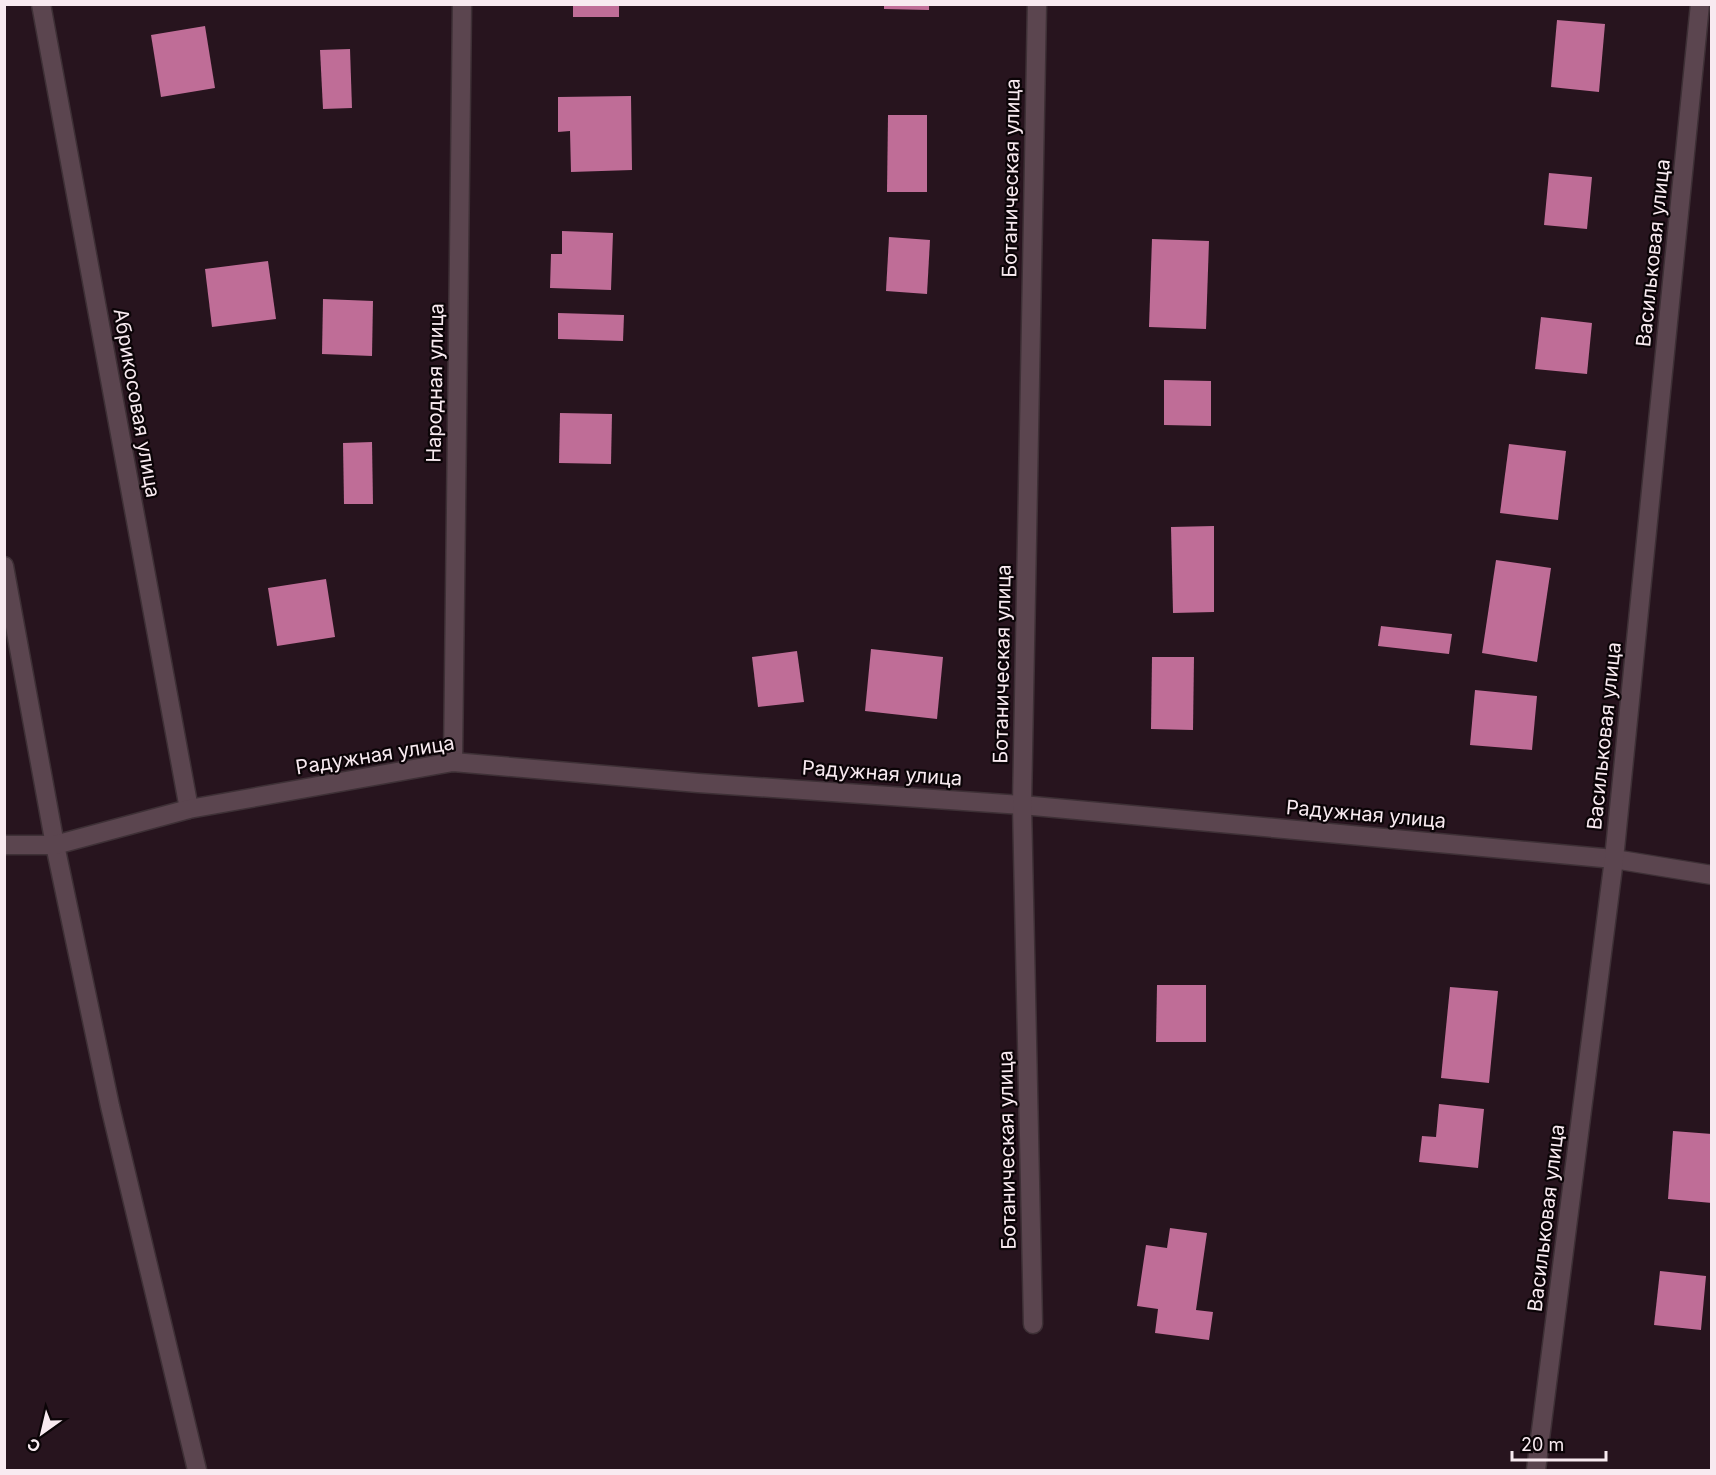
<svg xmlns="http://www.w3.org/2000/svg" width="1716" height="1475" viewBox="0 0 1716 1475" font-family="Inter,sans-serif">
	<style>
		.building { fill: #bf6d97 }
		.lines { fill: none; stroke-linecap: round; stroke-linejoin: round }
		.minor-casing { stroke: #3e3036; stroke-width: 21 }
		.minor { stroke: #5b454f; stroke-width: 18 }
		.labels { text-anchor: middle; stroke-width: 4.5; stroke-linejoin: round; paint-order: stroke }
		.street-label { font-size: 20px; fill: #f8eaf0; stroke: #0b0407 }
	</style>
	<rect width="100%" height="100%" fill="#27141e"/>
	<g class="building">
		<rect x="573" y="4" width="46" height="13"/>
		<polygon points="884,4 929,4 929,10 884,9"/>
		<polygon points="1557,20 1605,24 1599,92 1551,87"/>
		<polygon points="205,26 215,88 161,97 151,35"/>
		<polygon points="350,49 352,108 323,109 320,50"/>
		<polygon points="631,96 632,170 571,172 570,131 558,132 558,97"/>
		<polygon points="888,115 927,115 927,192 887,192"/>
		<polygon points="1549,173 1592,177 1587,229 1544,225"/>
		<polygon points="562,231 613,233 611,290 550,288 551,254 562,254"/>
		<polygon points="889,237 930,240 927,294 886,291"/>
		<polygon points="1152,239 1209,241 1206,329 1149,327"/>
		<polygon points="268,261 276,319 212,327 205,269"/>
		<polygon points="323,299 373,301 372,356 322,354"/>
		<polygon points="558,313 624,315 623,341 558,339"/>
		<polygon points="1541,317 1592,323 1587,374 1535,369"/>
		<polygon points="1164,380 1211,381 1211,426 1164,425"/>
		<polygon points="560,413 612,414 611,464 559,463"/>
		<polygon points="372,442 373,504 344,504 343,443"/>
		<polygon points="1509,444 1566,451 1558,520 1500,513"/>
		<polygon points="1214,526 1214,612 1173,613 1171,527"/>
		<polygon points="1496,560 1551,568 1537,662 1482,653"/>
		<polygon points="326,579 335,637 277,646 268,588"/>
		<polygon points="1381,626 1452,634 1449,654 1378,646"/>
		<polygon points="871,649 943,657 937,719 865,711"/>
		<polygon points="797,651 804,702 758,707 752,657"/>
		<polygon points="1152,657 1194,657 1193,730 1151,729"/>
		<polygon points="1475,690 1537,696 1532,750 1470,745"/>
		<polygon points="1157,985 1206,985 1206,1042 1156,1042"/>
		<polygon points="1450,987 1498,991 1489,1083 1441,1078"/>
		<polygon points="1439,1104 1484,1109 1478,1168 1419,1162 1422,1136 1436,1137"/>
		<polygon points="1673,1131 1712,1134 1712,1203 1668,1199"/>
		<polygon points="1170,1228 1207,1233 1196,1310 1213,1312 1209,1340 1155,1333 1158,1309 1137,1306 1146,1245 1167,1248"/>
		<polygon points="1660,1271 1706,1276 1701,1330 1654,1325"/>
	</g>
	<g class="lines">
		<g class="minor-casing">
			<g id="minor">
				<polyline points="41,4 189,809"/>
				<polyline points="4,566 55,845 110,1106 197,1470"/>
				<polyline points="453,762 462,4"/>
				<polyline points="4,845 55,845 189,809 453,762 698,783 1022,805 1614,859 1712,875"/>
				<polyline points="1033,1324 1022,805 1037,4"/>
				<polyline points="1536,1470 1614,859 1700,4"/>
			</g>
		</g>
		<use href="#minor" class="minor"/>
	</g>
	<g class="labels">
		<g class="street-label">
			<text transform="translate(1011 178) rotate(-89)" y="7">Ботаническая улица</text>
			<text transform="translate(1653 253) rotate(-84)" y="7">Васильковая улица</text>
			<text transform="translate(435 383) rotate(-89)" y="7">Народная улица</text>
			<text transform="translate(137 403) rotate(80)" y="7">Абрикосовая улица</text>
			<text transform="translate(1002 664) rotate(-89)" y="7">Ботаническая улица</text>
			<text transform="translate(1604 736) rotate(-84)" y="7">Васильковая улица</text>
			<text transform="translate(375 755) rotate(-9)" y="7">Радужная улица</text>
			<text transform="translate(882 773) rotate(4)" y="7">Радужная улица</text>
			<text transform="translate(1366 814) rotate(5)" y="7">Радужная улица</text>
			<text transform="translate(1007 1150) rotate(-91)" y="7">Ботаническая улица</text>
			<text transform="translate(1546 1218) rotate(-83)" y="7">Васильковая улица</text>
		</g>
	</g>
	<rect width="1716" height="1475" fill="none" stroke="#f8eaf0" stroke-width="12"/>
	<g transform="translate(42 1433) rotate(214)" stroke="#0b0407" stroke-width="4.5" paint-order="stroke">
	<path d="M0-4.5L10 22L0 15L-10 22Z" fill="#f8eaf0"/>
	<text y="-9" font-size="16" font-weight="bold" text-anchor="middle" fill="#f8eaf0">С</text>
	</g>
	<path d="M1512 1451v9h94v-9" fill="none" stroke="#f8eaf0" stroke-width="3"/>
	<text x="1521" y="1451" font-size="18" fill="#f8eaf0" stroke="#0b0407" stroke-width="4.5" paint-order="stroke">20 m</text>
</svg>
